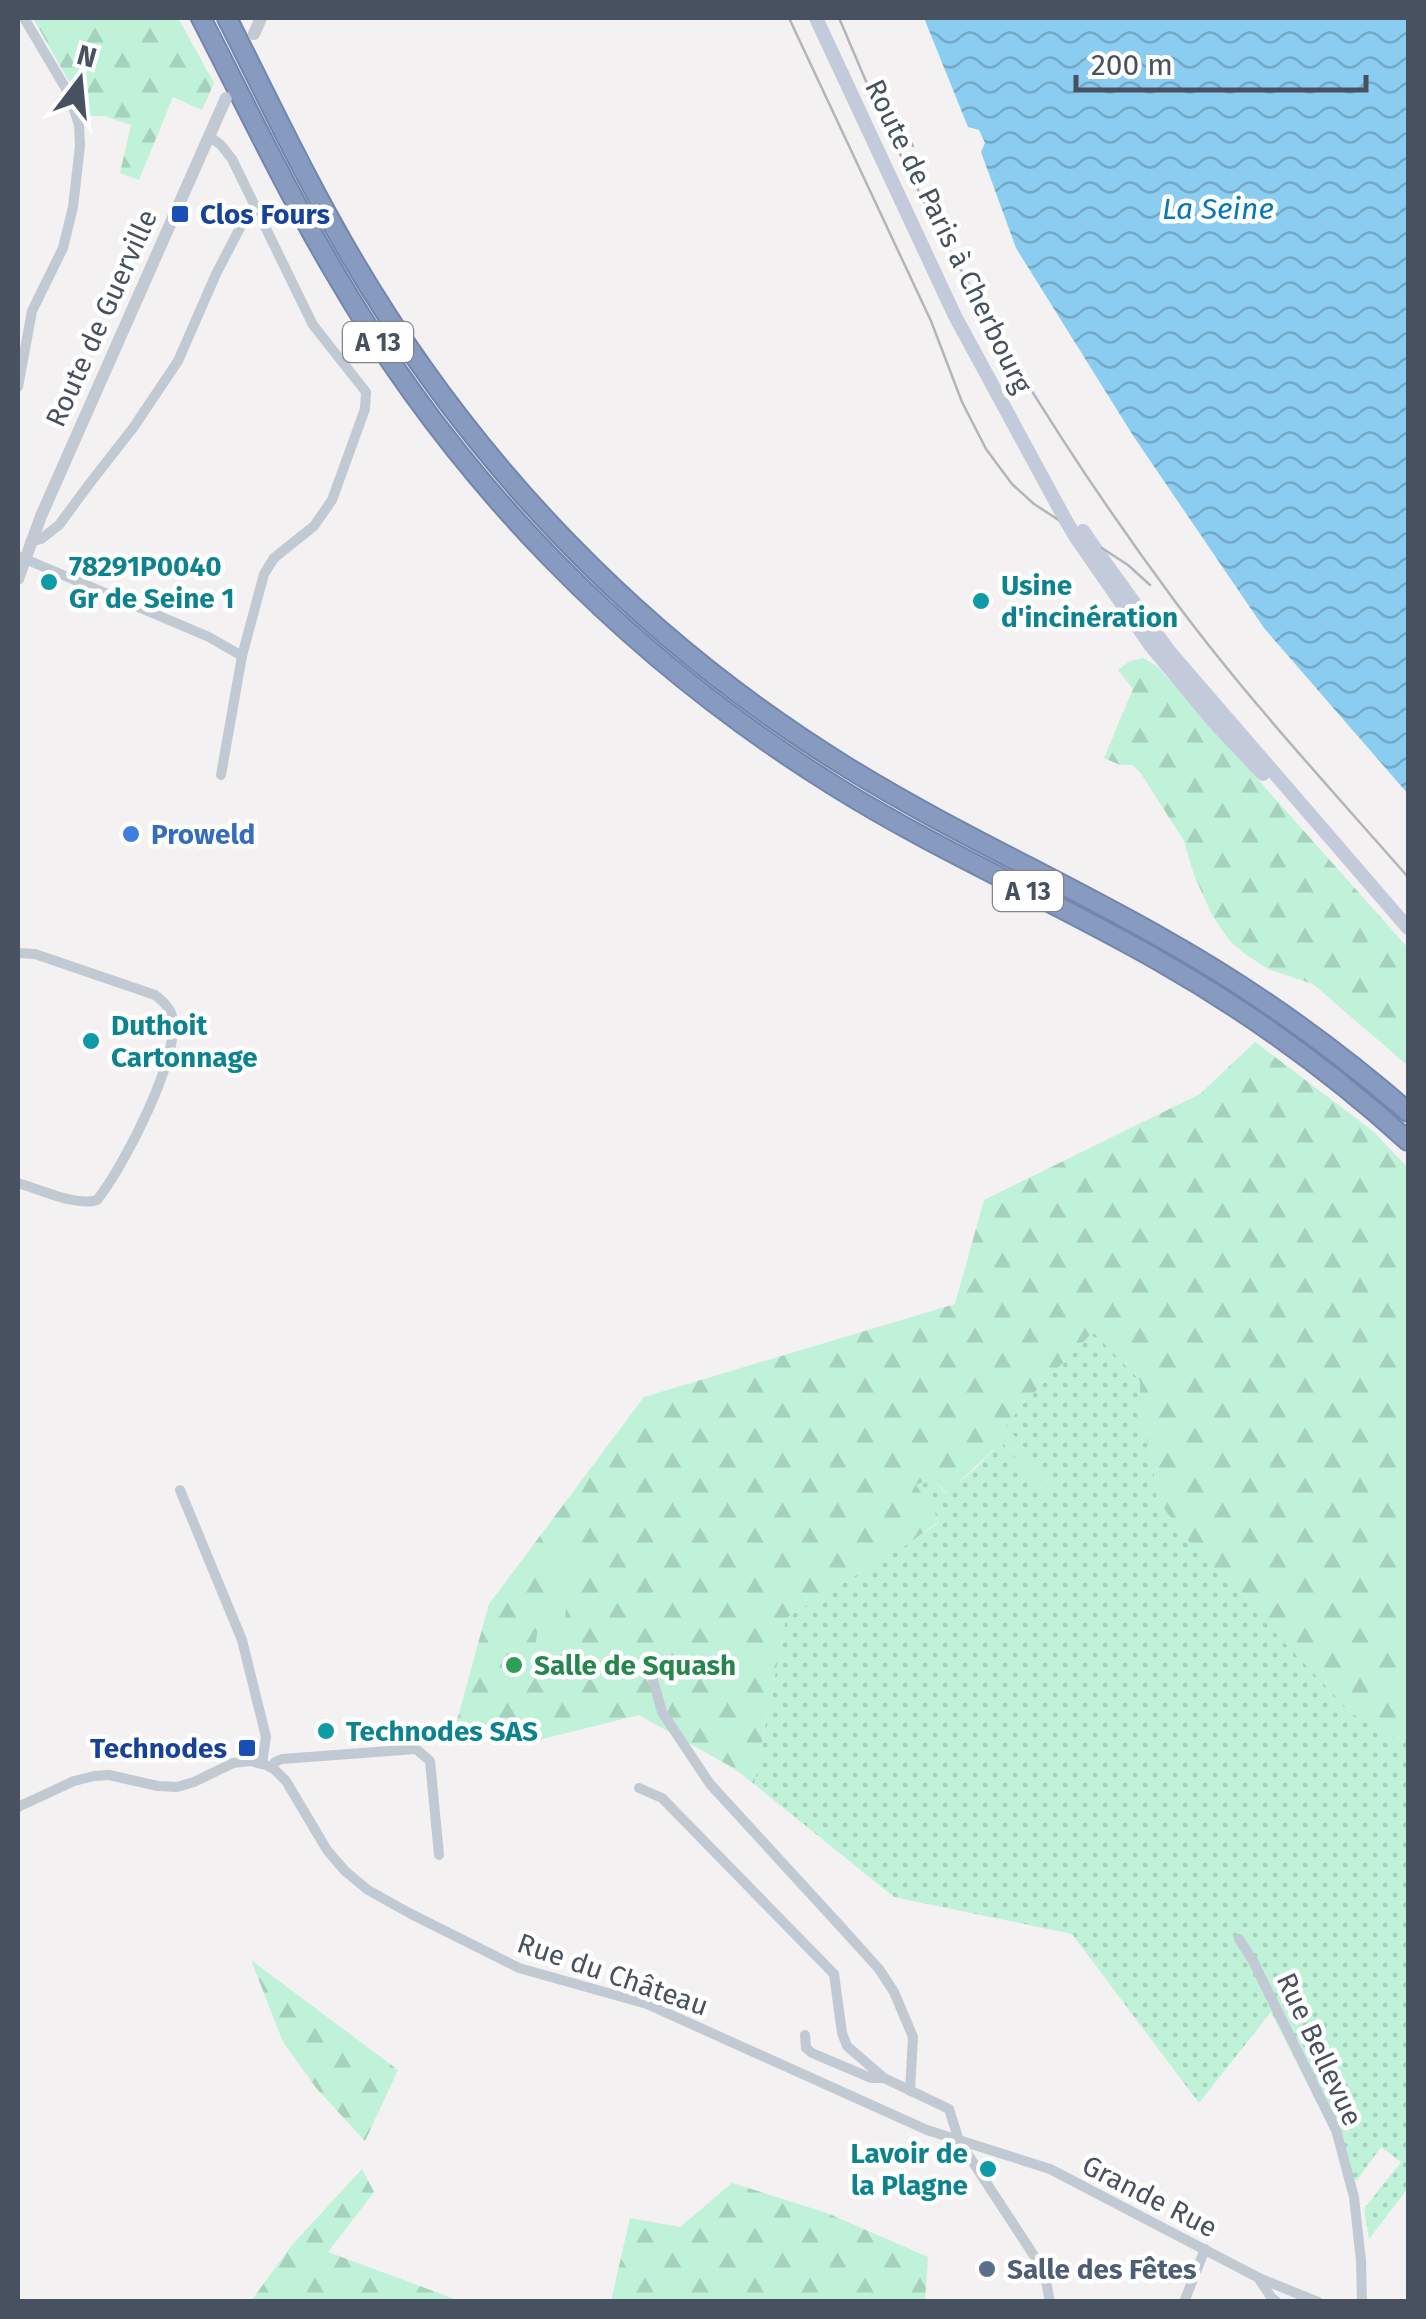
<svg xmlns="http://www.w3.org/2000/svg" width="1426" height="2319" viewBox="0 0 1426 2319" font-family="'Fira Sans',sans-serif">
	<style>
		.grass { fill: url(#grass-dots) }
		.forest { fill: url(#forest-firs) }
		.park { fill: #bff2d9 }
		.water { fill: url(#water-waves) }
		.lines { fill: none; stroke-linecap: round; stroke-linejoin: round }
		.motorway-casing { stroke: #7286ad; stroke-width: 22 }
		.minor { stroke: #c1c9d3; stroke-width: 10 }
		.tertiary { stroke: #c1c9d3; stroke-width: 12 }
		.secondary { stroke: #c3cbda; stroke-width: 14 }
		.motorway { stroke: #879bc1; stroke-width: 18 }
		.rail { stroke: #b3b5bb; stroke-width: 2.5 }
		.secondary-bridge { stroke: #c3cbda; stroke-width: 14 }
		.transit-dot { fill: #1a4fb4; stroke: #fff; stroke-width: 4 }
		.culture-dot { fill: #0f9aa8; stroke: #fff; stroke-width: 4 }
		.shop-dot { fill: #3f7fe0; stroke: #fff; stroke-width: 4 }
		.leisure-dot { fill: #2e9e5b; stroke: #fff; stroke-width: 4 }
		.service-dot { fill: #5c6f8a; stroke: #fff; stroke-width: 4 }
		.labels { text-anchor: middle; stroke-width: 9; stroke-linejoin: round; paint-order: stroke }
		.shield { fill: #fff; stroke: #7f8590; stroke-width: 2.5 }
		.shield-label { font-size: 25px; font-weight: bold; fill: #485160 }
		.transit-label { font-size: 28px; font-weight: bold; fill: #164399; stroke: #fff; text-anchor: start }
		.street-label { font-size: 28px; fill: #485160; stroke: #fff }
		.culture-label { font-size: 28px; font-weight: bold; fill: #0d838f; stroke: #fff; text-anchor: start }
		.shop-label { font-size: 28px; font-weight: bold; fill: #366cbe; stroke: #fff; text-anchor: start }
		.leisure-label { font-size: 28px; font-weight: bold; fill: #27864d; stroke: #fff; text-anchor: start }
		.service-label { font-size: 28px; font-weight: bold; fill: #4e5e75; stroke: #fff; text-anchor: start }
		.water-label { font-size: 30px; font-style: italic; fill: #0678b4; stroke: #fff }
	</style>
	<defs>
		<pattern id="grass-dots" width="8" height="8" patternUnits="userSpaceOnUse" patternTransform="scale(2.5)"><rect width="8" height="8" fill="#bff2d9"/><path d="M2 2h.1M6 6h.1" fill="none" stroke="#a6d1bd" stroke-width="1.8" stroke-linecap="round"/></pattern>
		<pattern id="forest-firs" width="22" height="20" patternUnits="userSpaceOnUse" patternTransform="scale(2.5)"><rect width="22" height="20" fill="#bff2d9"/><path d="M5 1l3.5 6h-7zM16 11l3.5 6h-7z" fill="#a6d1bd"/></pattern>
		<pattern id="water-waves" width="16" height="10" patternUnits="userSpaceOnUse" patternTransform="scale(2.5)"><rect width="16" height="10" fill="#8acdf0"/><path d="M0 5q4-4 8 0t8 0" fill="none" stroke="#73a9c6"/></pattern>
	</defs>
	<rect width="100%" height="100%" fill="#f3f1f1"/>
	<polygon class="grass" points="1093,1332 1141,1381 1141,1425 1151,1451 1157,1498 1351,1713 1408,1744 1408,2188 1369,2239 1364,2209 1401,2162 1381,2147 1357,2180 1347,2180 1334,2137 1271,2012 1199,2103 1072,1934 894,1897 754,1784 786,1618 906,1545 940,1522 915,1485 931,1478 946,1493 975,1469 1002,1442 1043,1489 1053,1481 1005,1427 1022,1405"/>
	<g class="forest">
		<polygon points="33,18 178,18 214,83 202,110 173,97 139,180 120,173 131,125 105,116 85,116 70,83"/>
		<polygon points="1143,658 1158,667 1408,948 1408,1066 1313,984 1268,969 1245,954 1229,940 1212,915 1194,875 1184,841 1140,772 1132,765 1120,765 1104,758 1133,689 1118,670 1130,661"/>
		<polygon points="1255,1042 1374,1132 1408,1168 1408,1744 1351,1713 1190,1543 1157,1499 1151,1451 1141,1425 1140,1381 1093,1332 1022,1405 1006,1426 1054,1481 1043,1489 1002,1442 947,1493 931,1478 916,1485 940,1521 906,1545 786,1618 754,1784 735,1769 639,1715 534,1741 456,1724 489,1604 644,1397 955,1304 984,1200 1200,1094"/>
		<polygon points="251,1960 398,2070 365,2141 317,2089 283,2042"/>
		<polygon points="362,2169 374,2192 328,2252 460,2301 251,2301 292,2245"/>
		<polygon points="732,2183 827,2213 928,2257 925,2301 611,2301 630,2218 680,2227"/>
	</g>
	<g class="park">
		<polygon points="559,1536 584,1542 571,1593 546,1587"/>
		<polygon points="542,1597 567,1601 561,1652 535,1649"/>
	</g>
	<polygon class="water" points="924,18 1408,18 1408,794 1264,628 1134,437 1016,248 981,152 985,143 979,130 968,127"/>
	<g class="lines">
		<g class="motorway-casing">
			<g id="motorway">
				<path d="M201,18c44,85 85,172 134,255 121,209 293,384 498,512 105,66 220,115 328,177 88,50 172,111 247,179"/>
				<path d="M227,18c41,81 80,164 126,242 121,206 288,380 492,506 103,64 215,114 320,174 87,49 168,107 243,172"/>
			</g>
		</g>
		<g class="minor">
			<polyline points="209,136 221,145 232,159 313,325 366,392 365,409 332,500 314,526 274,558 264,574 242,656 221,775"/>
			<polyline points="18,387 32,311 63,248 73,207 80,146 79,125 69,94 24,18"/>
			<polyline points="30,542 41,539 59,525 90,483 133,428 178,361 216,274 242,224"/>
			<polyline points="18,556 209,637 242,656"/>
			<path d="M18,953l17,1 120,41c6,5 13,10 16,18 14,37 -49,157 -74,187 -20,7 -58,-11 -79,-17"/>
			<polyline points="180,1490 242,1640 266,1737 262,1764"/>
			<polyline points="650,1669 662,1712 710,1784 842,1928 879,1969 894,1992 913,2037 910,2091"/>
			<polyline points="271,1767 275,1762 282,1759 416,1749 430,1761 439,1855"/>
			<polyline points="639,1788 662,1798 834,1974 842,2033 847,2046 884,2078 949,2109 959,2141 1044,2271 1050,2302"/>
			<polyline points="18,1807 74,1781 94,1776 109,1775 158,1786 177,1787 194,1782 233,1763 250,1761 266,1765 275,1770 286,1781 327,1850 345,1871 368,1890 411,1914 519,1968 647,2004 927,2130 1050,2169 1259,2278 1318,2302"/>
			<polyline points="1239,1939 1253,1961 1336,2130 1354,2197 1361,2261 1362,2302"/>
			<polyline points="805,2035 806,2048 812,2053 871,2078 883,2078"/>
			<polyline points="1259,2279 1271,2297 1277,2302"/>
			<polyline points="1184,2302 1205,2249"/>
		</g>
		<g class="tertiary">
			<polyline points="254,34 261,18"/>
			<polyline points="18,579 41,516 226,98"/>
		</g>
		<g class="secondary">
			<polyline points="816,18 955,316 1065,519"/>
			<polyline points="1075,536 1151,646 1214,722 1263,774"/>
			<polyline points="1094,547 1169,651 1408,928"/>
		</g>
		<use href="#motorway" class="motorway"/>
		<g class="rail">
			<polyline points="789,18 931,321 962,402 986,449 1012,484 1034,504 1128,565 1150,585"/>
			<path d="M839,18c14,32 27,65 42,97 81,170 181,334 293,485 72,97 155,187 234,277"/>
			<polyline points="880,79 913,146"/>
		</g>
		<g class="secondary-bridge">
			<polyline points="1065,519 1075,536"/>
			<polyline points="1083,531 1094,547"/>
		</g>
	</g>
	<g class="transit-dot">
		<rect x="170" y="204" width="20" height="20" rx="5"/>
		<rect x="237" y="1738" width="20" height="20" rx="5"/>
	</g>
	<g class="culture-dot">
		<circle cx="49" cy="582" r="10"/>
		<circle cx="981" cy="601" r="10"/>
		<circle cx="91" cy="1041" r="10"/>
		<circle cx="326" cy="1731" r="10"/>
		<circle cx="988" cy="2169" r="10"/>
	</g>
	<circle class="shop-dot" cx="131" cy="834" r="10"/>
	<circle class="leisure-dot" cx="514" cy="1665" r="10"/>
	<circle class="service-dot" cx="987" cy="2269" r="10"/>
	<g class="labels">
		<g class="shield">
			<rect x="343" y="322" width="70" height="40" rx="8"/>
			<rect x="993" y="871" width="70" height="40" rx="8"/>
		</g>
		<g class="shield-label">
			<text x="378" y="351">A 13</text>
			<text x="1028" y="900">A 13</text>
		</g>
		<g class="transit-label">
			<text x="200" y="224">Clos Fours</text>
			<text x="227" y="1758" text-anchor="end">Technodes</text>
		</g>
		<g class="street-label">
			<text transform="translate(949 236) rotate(64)" y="10">Route de Paris à Cherbourg</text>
			<text transform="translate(101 318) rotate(-66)" y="10">Route de Guerville</text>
			<text transform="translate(613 1974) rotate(19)" y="10">Rue du Château</text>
			<text transform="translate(1320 2049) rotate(65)" y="10">Rue Bellevue</text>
			<text transform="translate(1150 2196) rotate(27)" y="10">Grande Rue</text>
		</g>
		<g class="culture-label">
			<text x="69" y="576">78291P0040<tspan x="69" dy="32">Gr de Seine 1</tspan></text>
			<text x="1001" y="595">Usine<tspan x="1001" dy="32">d'incinération</tspan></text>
			<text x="111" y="1035">Duthoit<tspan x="111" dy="32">Cartonnage</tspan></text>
			<text x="346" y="1741">Technodes SAS</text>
			<text x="968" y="2163" text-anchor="end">Lavoir de<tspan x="968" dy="32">la Plagne</tspan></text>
		</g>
		<g class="shop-label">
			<text x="151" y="844">Proweld</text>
		</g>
		<g class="leisure-label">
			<text x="534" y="1675">Salle de Squash</text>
		</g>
		<g class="service-label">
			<text x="1007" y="2279">Salle des Fêtes</text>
		</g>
		<g class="water-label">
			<text x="1218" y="219">La Seine</text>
		</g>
	</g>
	<rect width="1426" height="2319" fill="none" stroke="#485160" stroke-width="40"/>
	<g transform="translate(80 80) rotate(16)" stroke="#ffffff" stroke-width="8" paint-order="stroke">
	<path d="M0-8L18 38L0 25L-18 38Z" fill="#485160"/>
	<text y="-15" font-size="28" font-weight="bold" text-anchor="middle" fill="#485160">N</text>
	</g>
	<path d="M1076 75v15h290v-15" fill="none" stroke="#485160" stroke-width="5"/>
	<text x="1091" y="75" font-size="30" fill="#485160" stroke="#ffffff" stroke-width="8" paint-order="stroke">200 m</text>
</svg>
